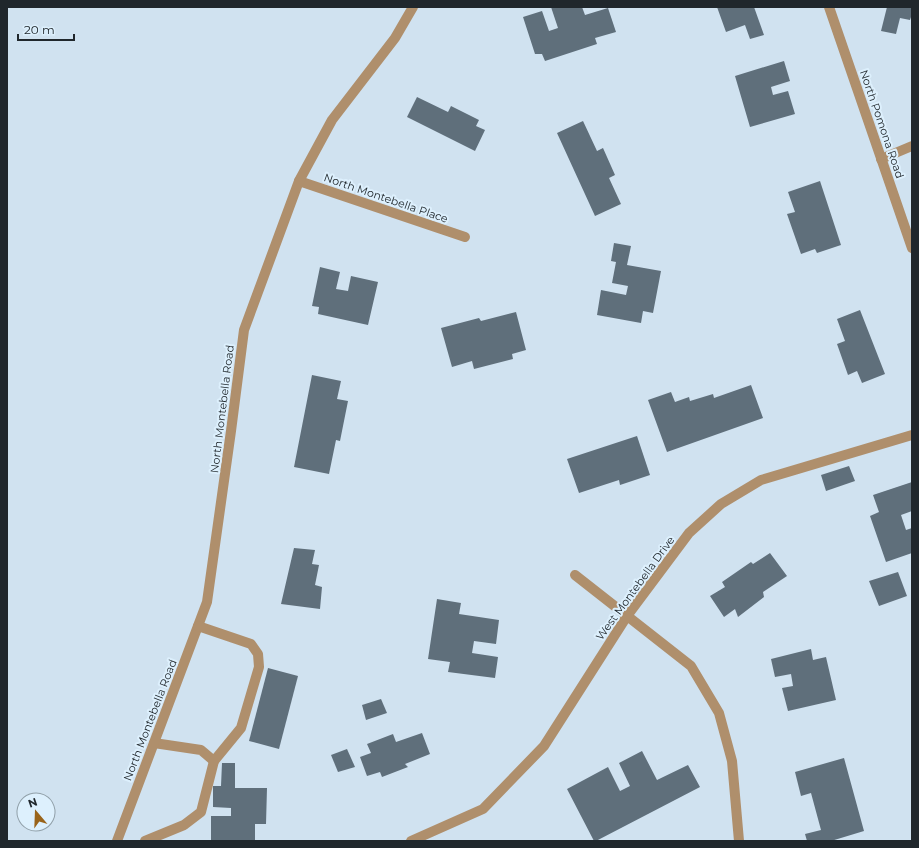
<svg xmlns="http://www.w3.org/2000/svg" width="919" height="848" viewBox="0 0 919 848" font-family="Montserrat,sans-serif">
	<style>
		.building { fill: #5f6f7b }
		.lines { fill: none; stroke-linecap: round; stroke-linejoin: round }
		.minor { stroke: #af8f6c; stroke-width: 10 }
		.labels { text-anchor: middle; stroke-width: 4; stroke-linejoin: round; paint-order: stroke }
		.street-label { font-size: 11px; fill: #20272c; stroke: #ddf0fd }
	</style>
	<rect width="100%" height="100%" fill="#d0e2f0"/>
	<g class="building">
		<polygon points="551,7 582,7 585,15 608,8 616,32 595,38 597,44 545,61 542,54 535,54 523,17 542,11 549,31 558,28"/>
		<polygon points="717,7 754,7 764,35 750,39 745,25 726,32"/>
		<polygon points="887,7 912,7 912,14 910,20 900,18 896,34 881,31"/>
		<polygon points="784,61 790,81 771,87 773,95 788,91 795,114 750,127 735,76"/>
		<polygon points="417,97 448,112 451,106 479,120 476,126 485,130 475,151 407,117"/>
		<polygon points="583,121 597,151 603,148 615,175 609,178 621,204 595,216 557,133"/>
		<polygon points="820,181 841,245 817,253 815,249 801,254 787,214 795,212 788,192"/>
		<polygon points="614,243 631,246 627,265 661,271 653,313 643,311 641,323 597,315 601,290 626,295 628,286 612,283 616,262 611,261"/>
		<polygon points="320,267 340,272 336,289 348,291 351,276 378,282 368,325 318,314 319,307 312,306"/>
		<polygon points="860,310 885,374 862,383 857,371 848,375 837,344 845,341 837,319"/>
		<polygon points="516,312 526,350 512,354 513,359 474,369 472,361 452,367 441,328 479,318 481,321"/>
		<polygon points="312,375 341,381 337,399 348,401 340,441 336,440 329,474 294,467"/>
		<polygon points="751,385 763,418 667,452 648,400 671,392 675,402 689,397 690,401 713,394 714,398"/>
		<polygon points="637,436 650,475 620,485 619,480 579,493 567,459"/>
		<polygon points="849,466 855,481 826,491 821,475"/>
		<polygon points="912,482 912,511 901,515 906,530 912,528 912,553 886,562 870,516 879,512 873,495"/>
		<polygon points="294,548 315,550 312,564 319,565 315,585 322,587 320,609 281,604"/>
		<polygon points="770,553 787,576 763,592 764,597 738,617 735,609 724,617 710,596 725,587 722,582 751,562 753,564"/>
		<polygon points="898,572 907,596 879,606 869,581"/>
		<polygon points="437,599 461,603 459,614 499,620 496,644 474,641 472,653 498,657 495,678 448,672 450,662 428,659"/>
		<polygon points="811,649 813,660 826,657 836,700 788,711 782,688 793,686 791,674 775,677 771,659"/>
		<polygon points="268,668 298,676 279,749 249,741"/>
		<polygon points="381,699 387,713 366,720 362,705"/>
		<polygon points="422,733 430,754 405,764 408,767 382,777 380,772 367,776 360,757 371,753 367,744 393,734 396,742"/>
		<polygon points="347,749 355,767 338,772 331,755"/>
		<polygon points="642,751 657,780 688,765 700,787 596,841 594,841 567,789 608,767 620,791 630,786 619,763"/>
		<polygon points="844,758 864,831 831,841 807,841 805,834 821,830 811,793 801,796 795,772"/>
		<polygon points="222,763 235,763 235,788 267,788 266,824 255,824 255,840 211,840 211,816 231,816 231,808 213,807 213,786 221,786"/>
	</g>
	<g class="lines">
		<g class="minor">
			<polyline points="829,7 912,248"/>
			<polyline points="881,159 912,146"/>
			<polyline points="299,181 465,237"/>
			<polyline points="575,575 691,666 719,713 732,761 739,841"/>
			<polyline points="154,743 201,750 214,761"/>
			<polyline points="117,841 207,602 231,431 244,330 299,181 332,120 395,38 413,7"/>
			<polyline points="145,841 184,825 201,812 214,761 241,728 259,667 258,654 251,644 198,626"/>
			<polyline points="411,841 483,809 544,746 627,616 689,533 721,504 761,480 912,435"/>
		</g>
	</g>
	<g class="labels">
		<g class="street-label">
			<text transform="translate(882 124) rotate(71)" y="4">North Pomona Road</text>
			<text transform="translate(386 198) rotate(19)" y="4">North Montebella Place</text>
			<text transform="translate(222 409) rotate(-83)" y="4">North Montebella Road</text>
			<text transform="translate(635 588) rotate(-54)" y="4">West Montebella Drive</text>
			<text transform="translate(150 720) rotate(-69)" y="4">North Montebella Road</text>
		</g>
	</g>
	<rect width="919" height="848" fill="none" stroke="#20272c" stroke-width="16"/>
	<g transform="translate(36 812) rotate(341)"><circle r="19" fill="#ddf0fd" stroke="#91a0a9"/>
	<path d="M0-3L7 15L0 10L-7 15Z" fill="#99641b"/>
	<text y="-6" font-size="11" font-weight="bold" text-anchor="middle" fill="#20272c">N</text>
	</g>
	<path d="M18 34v6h56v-6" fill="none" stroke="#20272c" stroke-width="2"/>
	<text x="24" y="34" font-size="12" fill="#20272c" stroke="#ddf0fd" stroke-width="3" paint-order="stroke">20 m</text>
</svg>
